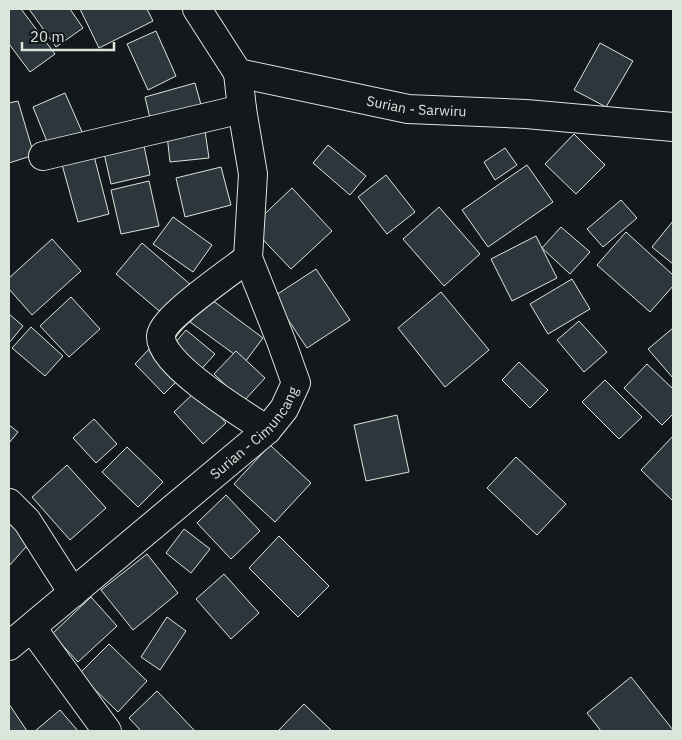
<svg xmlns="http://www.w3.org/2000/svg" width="682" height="740" viewBox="0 0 682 740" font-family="'IBM Plex Sans',sans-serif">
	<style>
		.building { fill: #2c363c; stroke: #d8e6dc }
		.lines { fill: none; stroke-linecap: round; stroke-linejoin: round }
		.minor-casing { stroke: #d8e6dc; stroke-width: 30 }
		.minor { stroke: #14181c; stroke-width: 28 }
		.labels { text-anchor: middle; stroke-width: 4; stroke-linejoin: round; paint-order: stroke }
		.street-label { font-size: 14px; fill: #d8e6dc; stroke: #14181c }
	</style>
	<rect width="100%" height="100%" fill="#14181c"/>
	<g class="building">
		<polygon points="9,9 21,9 55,54 30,72 9,44"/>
		<polygon points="29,9 70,9 83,28 56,47"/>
		<polygon points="80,9 147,9 153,21 99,48"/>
		<polygon points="156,31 176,76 148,90 127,44"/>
		<polygon points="600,43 633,61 606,107 574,90"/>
		<polygon points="195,83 203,112 152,127 145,97"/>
		<polygon points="65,93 83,134 50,149 33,107"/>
		<polygon points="18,101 34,155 9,163 9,103"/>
		<polygon points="205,131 209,158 170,162 167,135"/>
		<polygon points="574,134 605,165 576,194 545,164"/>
		<polygon points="143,141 150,175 111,184 103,149"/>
		<polygon points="328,145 366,176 350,195 313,163"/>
		<polygon points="505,148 517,165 495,180 484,162"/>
		<polygon points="93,152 109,214 78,222 61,161"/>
		<polygon points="527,165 553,202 488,247 462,210"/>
		<polygon points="221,167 231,205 185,217 176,178"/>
		<polygon points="386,175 415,212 387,234 358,197"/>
		<polygon points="149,181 159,226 121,234 111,190"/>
		<polygon points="292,188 332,231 291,269 251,227"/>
		<polygon points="621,200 637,218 603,247 587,229"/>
		<polygon points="439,207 480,254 444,286 403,239"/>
		<polygon points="173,217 212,245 193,272 153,244"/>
		<polygon points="673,221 673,264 652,247"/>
		<polygon points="561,227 590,252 570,274 542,248"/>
		<polygon points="626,232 673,275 673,286 650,312 597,265"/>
		<polygon points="536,236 557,278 512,301 491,259"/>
		<polygon points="52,239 81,271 32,315 9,289 9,278"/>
		<polygon points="142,243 191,285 165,316 116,274"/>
		<polygon points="316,269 350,320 307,348 273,297"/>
		<polygon points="572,279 590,309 548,334 530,304"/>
		<polygon points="441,292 489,350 445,387 398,328"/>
		<polygon points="71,297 100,329 69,357 40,326"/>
		<polygon points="208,297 263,338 245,362 190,322"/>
		<polygon points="9,314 23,326 9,343"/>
		<polygon points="579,321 607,352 584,372 557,340"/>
		<polygon points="31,327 63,356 45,376 12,348"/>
		<polygon points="673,328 673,378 648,349"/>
		<polygon points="186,330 215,354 197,374 169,350"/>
		<polygon points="150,348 180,378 164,394 135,364"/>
		<polygon points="236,351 265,378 243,402 214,374"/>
		<polygon points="519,362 548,390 530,408 502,380"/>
		<polygon points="647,364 673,389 673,414 662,425 624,388"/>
		<polygon points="605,380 642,417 619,439 582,402"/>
		<polygon points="197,390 226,423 203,444 174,412"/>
		<polygon points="397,415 409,472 366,481 354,425"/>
		<polygon points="94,419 117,444 96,463 73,438"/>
		<polygon points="9,425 18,432 9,443"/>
		<polygon points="673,436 673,501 641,470"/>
		<polygon points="270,445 311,483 275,522 234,484"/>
		<polygon points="127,447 163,482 138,507 102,472"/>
		<polygon points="516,457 566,504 537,535 487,488"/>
		<polygon points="67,465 106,508 70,540 32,497"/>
		<polygon points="226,495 260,531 231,559 197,523"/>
		<polygon points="9,518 33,539 9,566"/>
		<polygon points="184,529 210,549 191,573 166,553"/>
		<polygon points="279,536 329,586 298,617 249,568"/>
		<polygon points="147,554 178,593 133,630 101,590"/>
		<polygon points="224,574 259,613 231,639 196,599"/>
		<polygon points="91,597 117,626 78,662 52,634"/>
		<polygon points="167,617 186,631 160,670 141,657"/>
		<polygon points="109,644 147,681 118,712 79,674"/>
		<polygon points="631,677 673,730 673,731 601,731 587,713"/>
		<polygon points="157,691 195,731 141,731 129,718"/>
		<polygon points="9,704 27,731 9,731"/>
		<polygon points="304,704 332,731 278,731"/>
		<polygon points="60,710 78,731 35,731"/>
	</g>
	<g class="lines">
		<g class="minor-casing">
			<g id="minor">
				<path id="s1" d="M197,9l41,64 170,36 118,5 147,13"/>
				<polyline points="43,156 242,109"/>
				<path d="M248,258c-16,13 -86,60 -87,78 -2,28 83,79 106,94"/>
				<polyline points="9,503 27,521 73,593"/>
				<polyline points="32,628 107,731"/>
				<path id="s2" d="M9,646l258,-216 17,-21 12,-26 -15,-42 -33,-83 5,-84 -11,-65 -4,-36"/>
			</g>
		</g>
		<use href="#minor" class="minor"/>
	</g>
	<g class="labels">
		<g class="street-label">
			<text dy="5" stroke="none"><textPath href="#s1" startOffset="258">Surian - Sarwiru</textPath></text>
			<text dy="5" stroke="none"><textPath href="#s2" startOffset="326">Surian - Cimuncang</textPath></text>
		</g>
	</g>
	<rect width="682" height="740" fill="none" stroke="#d8e6dc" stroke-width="20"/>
	<path d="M22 42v8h92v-8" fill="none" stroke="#d8e6dc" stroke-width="2.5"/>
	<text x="30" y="42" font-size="15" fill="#d8e6dc" stroke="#14181c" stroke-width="4" paint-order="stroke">20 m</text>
</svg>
